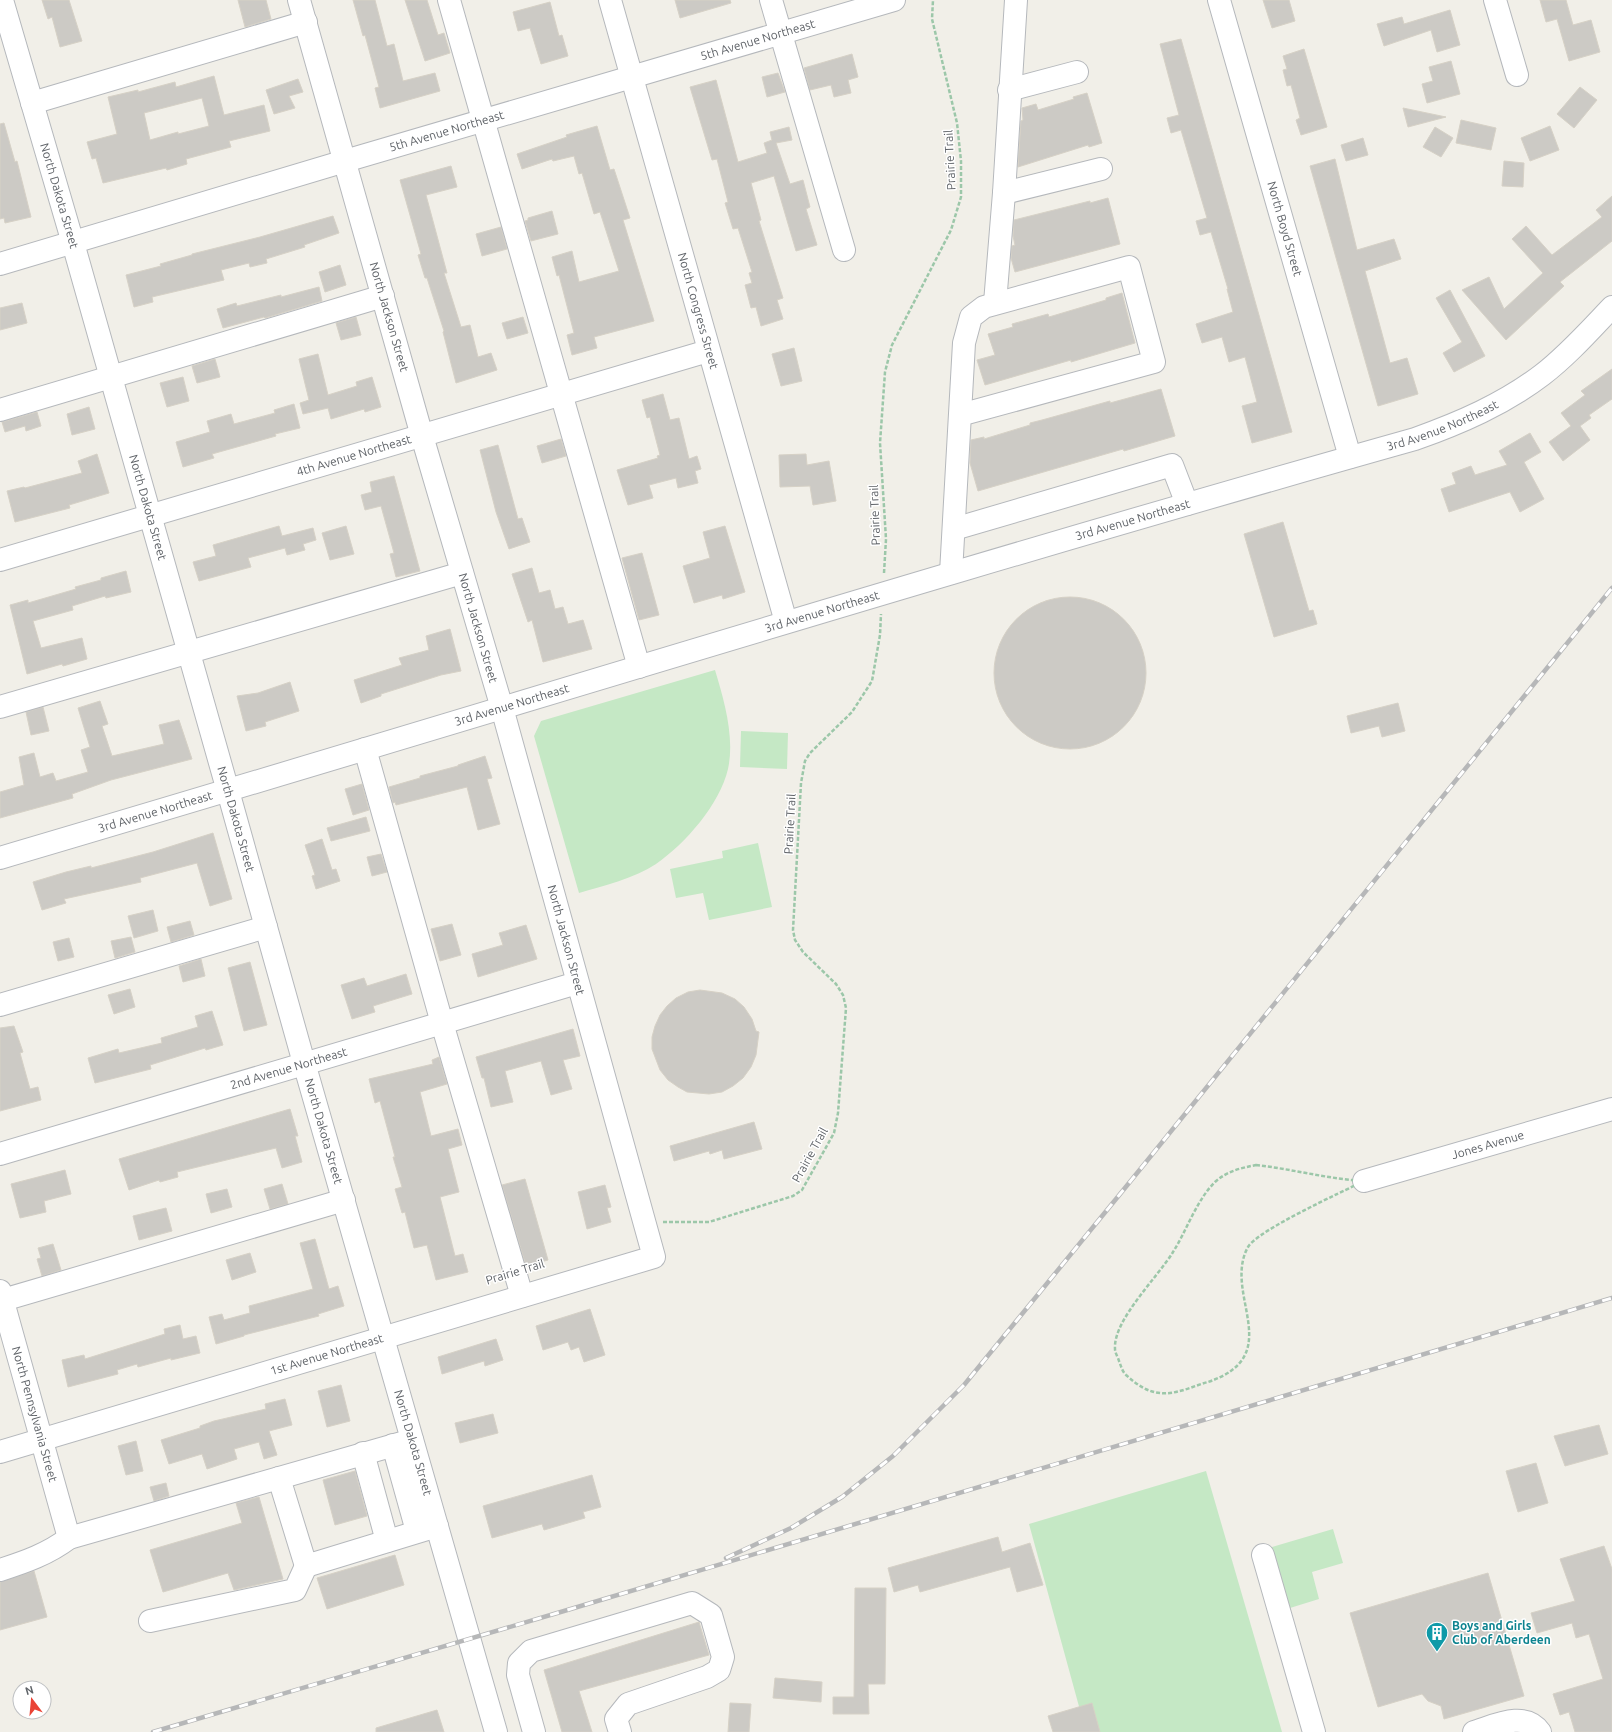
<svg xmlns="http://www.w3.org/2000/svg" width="1612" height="1732" viewBox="0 0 1612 1732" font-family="Ubuntu,sans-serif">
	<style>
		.green { fill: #c5e8c5 }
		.building { fill: #cccac5; stroke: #d6d1c6; fill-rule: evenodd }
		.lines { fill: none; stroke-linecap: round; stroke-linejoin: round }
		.minor-casing { stroke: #b5b8bc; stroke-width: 24 }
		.path { stroke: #9cc7a9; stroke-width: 2.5; stroke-dasharray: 4 2; stroke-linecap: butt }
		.minor { stroke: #fff; stroke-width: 22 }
		.rail-casing { stroke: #b6b7b8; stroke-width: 4.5 }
		.rail { stroke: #fff; stroke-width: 3; stroke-dasharray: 9; stroke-linecap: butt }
		.labels { text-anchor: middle; stroke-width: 3; stroke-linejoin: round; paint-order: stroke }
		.street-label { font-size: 12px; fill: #5f6368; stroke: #fff }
		.culture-label { font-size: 12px; font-weight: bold; fill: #0d838f; stroke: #fff; text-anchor: start }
	</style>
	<rect width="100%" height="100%" fill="#f1efe8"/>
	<g class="green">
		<path d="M715,670c9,30 20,67 13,99 -8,35 -43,75 -72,95 -21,14 -53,22 -77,29l-45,-157 7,-15z"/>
		<polygon points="741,731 788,733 787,769 740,767"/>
		<polygon points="758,843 772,907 709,920 703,893 676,898 670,869 723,858 722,851"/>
		<polygon points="1206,1471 1282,1732 1086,1732 1029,1524"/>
		<polygon points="1333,1529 1343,1563 1312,1572 1319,1599 1290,1608 1272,1547"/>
	</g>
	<g class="building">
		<polygon points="42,0 69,0 82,41 60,47 52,17 48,19"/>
		<polygon points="238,0 266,0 271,19 245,27"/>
		<polygon points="353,0 375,0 387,46 394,44 403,81 435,73 440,91 380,108 375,88 379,87 365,35 363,36"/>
		<polygon points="405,0 427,0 438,35 444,33 450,53 425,61"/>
		<polygon points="675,0 730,0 731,3 680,18"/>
		<polygon points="1263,0 1289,0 1295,21 1272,28"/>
		<polygon points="1540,0 1566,0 1573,25 1591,20 1600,52 1569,61 1557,19 1546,22"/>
		<polygon points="550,2 559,36 562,35 568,56 541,64 530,28 518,31 513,12"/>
		<polygon points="1450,10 1460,45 1437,52 1431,30 1384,46 1377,24 1402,17 1404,24"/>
		<polygon points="1181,39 1292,432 1252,443 1242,406 1257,402 1245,357 1229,362 1222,337 1202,343 1196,324 1233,312 1227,289 1228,289 1211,232 1200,235 1196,221 1207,218 1181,130 1171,133 1167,118 1179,115 1160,44"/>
		<polygon points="1304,49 1327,127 1301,135 1296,120 1300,118 1291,85 1287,86 1283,70 1287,69 1283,56"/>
		<polygon points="852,54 858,77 848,80 851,93 834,97 831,85 810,90 804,68"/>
		<polygon points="1451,61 1460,94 1427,103 1422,84 1433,81 1429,67"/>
		<polygon points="778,73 785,92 767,97 762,77"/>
		<path d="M214,76l10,39 40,-10 6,26 -41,10 2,6 -45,12 1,5 -20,6 -1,-2 -63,15 -7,-25 -4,1 -5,-17 30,-8 -9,-37 30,-7v2l37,-10 1,5zM202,98l7,28 -31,8v-2l-28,8 -6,-27z"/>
		<polygon points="298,79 303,92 289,96 295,108 274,114 266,90"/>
		<polygon points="716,80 738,162 767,153 764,143 772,140 770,132 789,127 792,140 776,143 790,184 803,180 810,207 806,209 817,245 796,251 774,176 751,183 761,220 759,221 783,298 777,300 783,319 761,326 756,307 751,308 745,285 752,283 749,273 752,272 738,228 733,229 725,203 728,202 717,159 712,160 690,87"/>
		<polygon points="1580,87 1597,100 1574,128 1557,114"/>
		<polygon points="1087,93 1102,143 1089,147 1088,145 1018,167 1021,121 1023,120 1022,108 1036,104 1038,110 1074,99 1073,97"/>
		<polygon points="1403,108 1446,117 1408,127"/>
		<polygon points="1461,120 1496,128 1491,150 1456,143"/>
		<polygon points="4,123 15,162 17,161 31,217 5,223 4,218 0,219 0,124"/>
		<polygon points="597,126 610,170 614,169 630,218 623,220 654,321 594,337 597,348 572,355 567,335 574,333 559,275 557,276 552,257 572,251 579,282 619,271 600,212 594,214 582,173 579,174 574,156 553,161 552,159 522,169 517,154 567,137 566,135"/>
		<polygon points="1550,126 1559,150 1530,161 1521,138"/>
		<polygon points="1435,127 1453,138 1441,157 1423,147"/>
		<polygon points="1363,138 1368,155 1346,161 1341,145"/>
		<polygon points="1335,159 1357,250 1394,239 1401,259 1365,271 1390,363 1407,358 1418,394 1378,406 1310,166"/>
		<polygon points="1504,161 1524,163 1523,187 1502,186"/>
		<polygon points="451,166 457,187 426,195 447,273 444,273 461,327 470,325 478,357 491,353 497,370 456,383 443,332 444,331 427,278 425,278 418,255 421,254 400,180"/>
		<polygon points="1612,196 1612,241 1560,282 1564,286 1506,340 1462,290 1489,277 1504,309 1543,273 1512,239 1526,226 1552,255 1602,217 1596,210"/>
		<polygon points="1108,198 1120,244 1015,272 1011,258 1012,246 1015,245 1013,236 1014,220 1090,201 1090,203"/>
		<polygon points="552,211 558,234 531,241 525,221 528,220 528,218"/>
		<polygon points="333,216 339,233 304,245 305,247 266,259 267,263 250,267 249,263 221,270 224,280 152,297 153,302 134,307 126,275 161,266 160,264 192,255 192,254 260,237"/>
		<polygon points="501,227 507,249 482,256 476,234"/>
		<polygon points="340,265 346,285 325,292 319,272"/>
		<polygon points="319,287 322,301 265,318 264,317 223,328 217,309 236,303 237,306 281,295 281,297"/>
		<polygon points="1450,290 1485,356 1454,372 1443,353 1462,342 1436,298"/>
		<polygon points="1122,293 1135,343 1071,362 1071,360 985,385 977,360 995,355 988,334 1013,327 1012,324 1048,314 1049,317 1106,300 1106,298"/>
		<polygon points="22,303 27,323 0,330 0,308"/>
		<polygon points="356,317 361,335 341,340 336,323"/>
		<polygon points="523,317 528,333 507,339 502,323"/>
		<polygon points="794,348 802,381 781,386 772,354"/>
		<polygon points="318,354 328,395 357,386 356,382 372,377 381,407 365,412 364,409 331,419 328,408 303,414 300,403 309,400 299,359"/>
		<polygon points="215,359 220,377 197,383 192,366"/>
		<polygon points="1612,369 1612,399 1589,415 1591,418 1580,426 1590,440 1563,461 1549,442 1571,426 1561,413 1585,395 1581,391"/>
		<polygon points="183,377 189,401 167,407 160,383"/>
		<polygon points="1161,389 1175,436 1124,451 1123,449 978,491 970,463 971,440 984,437 984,439 1030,425 1030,423 1042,420 1110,401 1110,403"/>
		<polygon points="663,394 670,420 679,418 689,459 697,456 701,469 695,471 698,483 678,488 676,478 649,485 653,498 628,505 617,470 658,458 657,456 660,455 650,417 647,418 642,400"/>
		<polygon points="294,404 300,428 275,434 276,436 212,454 214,458 183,467 176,442 210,432 207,421 231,414 234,424 275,413 274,410"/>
		<polygon points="89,407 95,429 72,435 67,414"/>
		<polygon points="37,412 41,426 26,431 25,426 5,432 2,422"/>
		<polygon points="1530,433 1541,452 1524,462 1544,499 1520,512 1510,492 1449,512 1441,489 1456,484 1452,473 1471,466 1475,475 1507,465 1499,451"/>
		<polygon points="561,439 566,456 542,463 537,446"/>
		<polygon points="498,445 518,519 522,518 530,542 509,549 496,512 480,450"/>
		<polygon points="97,454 109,493 69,505 70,508 15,522 7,491 24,487 25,488 82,473 78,461"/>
		<polygon points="806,454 807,465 829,461 836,501 813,505 810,486 780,487 779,455"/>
		<polygon points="394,476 420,571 396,577 390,554 394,553 381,506 365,510 361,495 372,492 370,482"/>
		<polygon points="1283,522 1309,611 1313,610 1317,624 1274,637 1244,534"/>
		<polygon points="279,526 282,536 313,528 316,540 303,544 305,550 287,555 285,548 248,558 251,567 199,581 193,562 216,556 213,545"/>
		<polygon points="346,526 354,554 330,560 322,533"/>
		<polygon points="725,526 745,592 723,599 722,595 694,603 683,566 710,558 703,532"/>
		<polygon points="642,553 659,615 639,620 622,558"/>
		<polygon points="532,568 539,593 550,590 555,609 563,607 568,624 583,620 592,649 543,662 532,620 528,622 512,574"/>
		<polygon points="126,571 131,592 106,598 105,596 72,606 73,610 33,621 41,648 82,638 87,659 63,666 62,664 27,674 10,605 28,600 28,603 76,589 75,587 101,580 101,578"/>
		<circle cx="1070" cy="673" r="76"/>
		<polygon points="450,629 461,671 441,675 381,694 381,696 361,703 354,680 402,665 399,658 429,650 426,636"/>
		<polygon points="290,682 299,711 265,722 266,726 246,731 237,696 258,693"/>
		<polygon points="100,701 108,724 102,726 112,756 164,744 159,725 179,720 192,759 111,780 72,794 73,798 0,818 0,792 24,785 19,757 34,753 40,777 53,773 56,781 88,772 81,750 90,747 78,708"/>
		<polygon points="1398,703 1405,731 1382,737 1379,726 1351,733 1347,716"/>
		<polygon points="43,707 49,731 31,735 26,712"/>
		<polygon points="485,756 492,778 487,779 500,824 478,830 467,787 396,805 395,802 393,803 389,787 420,778 420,776 458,766 458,765"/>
		<polygon points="362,784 369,810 353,815 345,789"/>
		<polygon points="366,817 370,831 331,841 327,828"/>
		<polygon points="213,833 232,899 210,906 197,863 140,878 141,882 64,899 66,903 42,910 33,882 66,872 91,866 91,868 153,852"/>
		<polygon points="322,839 332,870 336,869 340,881 316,889 312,876 315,875 305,845"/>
		<polygon points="381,854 387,872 372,876 367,857"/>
		<polygon points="153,910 158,931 134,938 128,916"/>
		<polygon points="190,921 194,935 171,942 167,927"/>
		<polygon points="452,924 461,955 440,961 431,929"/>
		<polygon points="526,925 537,959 478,977 472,954 503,945 499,933"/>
		<polygon points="131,937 135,952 115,958 111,941"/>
		<polygon points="69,938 74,957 58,961 53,942"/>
		<polygon points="201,959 205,976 183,982 179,966"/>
		<polygon points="250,962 267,1025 244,1031 228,968"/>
		<polygon points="406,974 412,994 373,1006 375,1012 352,1019 341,985 364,978 367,986"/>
		<polygon points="130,989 135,1007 114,1014 108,995"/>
		<polygon points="700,990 722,993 735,999 744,1007 752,1019 756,1031 759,1032 756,1055 751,1067 743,1078 733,1086 722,1092 709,1094 687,1092 678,1087 668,1080 660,1070 652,1049 652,1037 655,1026 660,1015 667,1006 676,998 688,992"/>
		<polygon points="212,1011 223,1045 206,1050 205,1048 150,1065 151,1069 95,1083 88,1058 118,1049 119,1053 162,1043 161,1038 198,1027 195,1016"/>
		<polygon points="14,1026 23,1052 20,1053 30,1089 38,1087 41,1100 0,1111 0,1028"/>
		<polygon points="573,1029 580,1056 563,1060 572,1089 551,1095 541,1061 505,1071 513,1102 491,1107 484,1078 482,1078 476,1057"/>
		<polygon points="439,1057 447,1084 420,1092 431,1136 458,1129 462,1145 448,1149 459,1192 440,1197 455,1256 463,1254 468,1272 436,1280 427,1245 414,1248 405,1212 402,1213 395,1189 402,1187 393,1157 395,1157 380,1101 375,1103 369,1079 433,1064 432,1060"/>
		<polygon points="290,1109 298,1136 295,1136 302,1162 282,1168 276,1148 177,1172 178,1177 160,1182 159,1180 129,1190 119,1159"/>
		<polygon points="754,1122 762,1149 724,1159 722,1150 710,1154 709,1151 674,1161 670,1146"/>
		<polygon points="65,1170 71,1194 44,1201 46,1212 20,1218 11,1184"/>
		<polygon points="525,1179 548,1260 526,1266 502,1185"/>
		<polygon points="282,1184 288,1204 270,1209 264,1189"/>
		<polygon points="605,1185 611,1207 607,1208 611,1222 587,1229 578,1192"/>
		<polygon points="227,1189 232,1207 211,1213 206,1194"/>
		<polygon points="166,1208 172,1231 139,1240 133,1216"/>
		<polygon points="315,1239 329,1289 338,1286 344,1306 318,1314 319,1316 244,1335 244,1336 216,1344 209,1317 222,1314 224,1320 250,1313 249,1306 313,1289 300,1243"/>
		<polygon points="53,1244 61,1270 42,1276 37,1259 41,1258 38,1248"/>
		<polygon points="250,1253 256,1272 232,1280 226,1260"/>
		<polygon points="590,1309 605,1355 584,1362 579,1347 571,1350 568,1342 543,1350 536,1326"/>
		<polygon points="180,1325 183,1339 196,1336 200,1353 171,1360 171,1358 138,1367 137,1364 117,1370 118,1374 68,1387 62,1360 84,1355 85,1359 165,1334 164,1329"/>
		<polygon points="496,1339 503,1360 485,1366 484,1361 442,1374 438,1357"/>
		<polygon points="341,1385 350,1421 327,1427 318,1391"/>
		<polygon points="285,1399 292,1425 269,1431 277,1455 264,1459 259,1442 234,1449 237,1459 207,1469 202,1454 169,1464 161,1440 200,1428 200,1426 214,1421 266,1409 265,1404"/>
		<polygon points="493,1414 498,1433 460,1443 455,1423"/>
		<polygon points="1599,1425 1608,1454 1565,1466 1554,1436"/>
		<polygon points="136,1441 143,1471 126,1475 118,1446"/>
		<polygon points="1536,1463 1548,1503 1518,1512 1506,1471"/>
		<polygon points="355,1471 367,1516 335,1525 323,1480"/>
		<polygon points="592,1475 601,1507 583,1512 585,1518 544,1530 542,1524 492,1538 483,1506"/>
		<polygon points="166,1483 169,1496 154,1501 150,1487"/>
		<polygon points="259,1497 283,1579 234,1590 228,1573 163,1592 150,1550 242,1523 236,1503"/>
		<polygon points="998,1537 1002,1552 1030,1543 1043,1585 1017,1592 1010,1567 920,1592 918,1585 894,1592 888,1568"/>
		<polygon points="1604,1546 1612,1569 1612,1732 1575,1732 1569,1712 1560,1715 1553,1694 1603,1679 1589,1634 1576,1638 1572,1623 1537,1633 1531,1613 1575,1601 1560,1559"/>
		<polygon points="395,1555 404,1585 327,1609 317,1578"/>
		<polygon points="34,1571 47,1617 0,1630 0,1582"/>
		<polygon points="1488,1573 1524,1696 1444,1719 1441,1706 1428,1701 1422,1694 1378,1707 1350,1613"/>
		<polygon points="855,1588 886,1588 885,1684 868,1684 869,1714 833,1714 833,1697 854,1697"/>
		<polygon points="699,1622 709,1655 579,1691 592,1732 562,1732 544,1670"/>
		<polygon points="775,1678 822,1682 821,1702 773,1698"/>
		<polygon points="730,1703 751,1704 749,1732 728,1732"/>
		<polygon points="1092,1703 1100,1732 1053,1732 1048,1716"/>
		<polygon points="437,1710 444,1732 376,1732 376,1728"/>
	</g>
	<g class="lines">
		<g class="minor-casing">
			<g id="minor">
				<path id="s1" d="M2,0l71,243 155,548 76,272 192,669"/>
				<polyline points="449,0 639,667"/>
				<path id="s2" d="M610,0l176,622"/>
				<polyline points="771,0 844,250"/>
				<path id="s3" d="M1219,0l131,457"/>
				<polyline points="1495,0 1517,75"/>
				<polyline points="1009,90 1077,72"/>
				<polyline points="32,103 306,22"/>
				<polyline points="1004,193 1101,169"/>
				<path id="s4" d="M0,264l345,-103 549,-161"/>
				<polyline points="995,303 1004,193 1016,0"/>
				<polyline points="0,410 383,296"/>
				<polyline points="954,529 1172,465 1187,504"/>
				<path id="s5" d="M0,560l708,-209"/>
				<polyline points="951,573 964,343 971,317 984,307 1129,267 1154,362 960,415"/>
				<polyline points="0,707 462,573"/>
				<polyline points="365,749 442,1023 522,1296"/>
				<path id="s6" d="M0,858c472,-139 942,-286 1415,-419 45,-16 89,-35 127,-64 26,-20 48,-45 70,-68"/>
				<polyline points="0,1005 266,927"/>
				<path id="s7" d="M0,1154l577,-171"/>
				<path id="s8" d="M1364,1181l248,-72"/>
				<path id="s9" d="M0,1291l69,247"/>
				<polyline points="3,1300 344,1200"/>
				<polyline points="393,1445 417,1531"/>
				<path id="s10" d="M0,1452l654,-195 -152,-549 -80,-272 -123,-436"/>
				<polyline points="363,1453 387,1541"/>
				<polyline points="279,1478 306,1566 437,1526"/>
				<polyline points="1263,1555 1314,1732"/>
				<path d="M0,1570c25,-8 48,-16 69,-32l343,-98"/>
				<polyline points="150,1621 295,1590 306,1566"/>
				<polyline points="534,1732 518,1675 519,1663 531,1651 692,1603 711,1615 723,1657 719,1670 707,1677 628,1704 616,1719 620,1732"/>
				<path d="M1474,1732c20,-6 51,-22 66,0"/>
			</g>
		</g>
		<g class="path">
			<polyline points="884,573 886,539 880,443 885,372 892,345 951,230 961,197 961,161 957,123 932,19 933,0"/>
			<path d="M1256,1165c36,4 72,14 108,16 -22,11 -106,49 -116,66 -26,47 40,108 -40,135 -15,4 -32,13 -48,11 -13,-1 -24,-9 -34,-18 -4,-4 -5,-9 -7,-14 -1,-4 -4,-8 -4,-12 -2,-29 43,-72 58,-97 14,-22 23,-51 42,-70 12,-11 26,-14 41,-17z"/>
			<polyline points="663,1222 709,1222 793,1196 802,1190 834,1133 838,1113 846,1008 843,995 836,984 803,952 795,940 793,930 801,783 805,761 810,753 852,712 872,681 880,635 881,614"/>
		</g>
		<use href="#minor" class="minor"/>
		<g class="rail-casing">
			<g id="rail">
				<polyline points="726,1558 791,1528 842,1497 893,1456 964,1385 1116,1199 1612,588"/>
				<polyline points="153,1732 564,1611 1612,1298"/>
			</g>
		</g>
		<use href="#rail" class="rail"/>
	</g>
	<defs>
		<g id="building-pin" transform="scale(1.15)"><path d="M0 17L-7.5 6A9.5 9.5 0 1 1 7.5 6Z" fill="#0f9aa8" stroke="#fff"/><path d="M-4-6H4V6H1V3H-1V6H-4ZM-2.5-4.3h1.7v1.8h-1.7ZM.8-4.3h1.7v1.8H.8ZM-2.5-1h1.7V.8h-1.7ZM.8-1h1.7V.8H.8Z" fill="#fff"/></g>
	</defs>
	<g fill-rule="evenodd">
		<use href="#building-pin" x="1437" y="1633"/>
	</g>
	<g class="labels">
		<g class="street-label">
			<text dy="4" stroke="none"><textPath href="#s4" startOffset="790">5th Avenue Northeast</textPath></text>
			<text dy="4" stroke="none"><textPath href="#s4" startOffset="466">5th Avenue Northeast</textPath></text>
			<text transform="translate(950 160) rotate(-93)" y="4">Prairie Trail</text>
			<text dy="4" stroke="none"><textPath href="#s1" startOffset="204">North Dakota Street</textPath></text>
			<text dy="4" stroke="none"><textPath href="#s3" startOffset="238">North Boyd Street</textPath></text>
			<text dy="4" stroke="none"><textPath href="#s2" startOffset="323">North Congress Street</textPath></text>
			<text transform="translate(389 317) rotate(74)" y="4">North Jackson Street</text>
			<text dy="4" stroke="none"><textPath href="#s6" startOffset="1506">3rd Avenue Northeast</textPath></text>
			<text dy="4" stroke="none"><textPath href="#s5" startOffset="369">4th Avenue Northeast</textPath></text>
			<text dy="4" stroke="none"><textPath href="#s1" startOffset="528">North Dakota Street</textPath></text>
			<text transform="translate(875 515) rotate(-92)" y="4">Prairie Trail</text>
			<text dy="4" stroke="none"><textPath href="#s6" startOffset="1182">3rd Avenue Northeast</textPath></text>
			<text dy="4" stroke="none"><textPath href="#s6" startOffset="858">3rd Avenue Northeast</textPath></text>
			<text transform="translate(478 628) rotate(74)" y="4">North Jackson Street</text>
			<text dy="4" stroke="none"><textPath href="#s6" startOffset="534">3rd Avenue Northeast</textPath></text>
			<text dy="4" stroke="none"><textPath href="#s6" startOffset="162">3rd Avenue Northeast</textPath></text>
			<text dy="4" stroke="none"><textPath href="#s1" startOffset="852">North Dakota Street</textPath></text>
			<text transform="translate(790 824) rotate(-87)" y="4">Prairie Trail</text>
			<text transform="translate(566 940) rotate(75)" y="4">North Jackson Street</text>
			<text dy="4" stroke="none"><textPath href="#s7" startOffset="301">2nd Avenue Northeast</textPath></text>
			<text dy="4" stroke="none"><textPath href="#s1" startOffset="1176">North Dakota Street</textPath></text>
			<text dy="4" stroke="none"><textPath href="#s8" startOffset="129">Jones Avenue</textPath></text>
			<text transform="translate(810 1155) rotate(-61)" y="4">Prairie Trail</text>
			<text transform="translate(515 1272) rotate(-17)" y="4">Prairie Trail</text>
			<text dy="4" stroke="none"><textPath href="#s10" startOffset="341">1st Avenue Northeast</textPath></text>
			<text dy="4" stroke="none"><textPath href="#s9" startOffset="128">North Pennsylvania Street</textPath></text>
			<text dy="4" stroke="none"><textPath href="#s1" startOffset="1500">North Dakota Street</textPath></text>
		</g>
		<g class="culture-label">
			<text x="1452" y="1630">Boys and Girls<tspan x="1452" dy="14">Club of Aberdeen</tspan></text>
		</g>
	</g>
	<g transform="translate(32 1700) rotate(344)"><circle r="19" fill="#ffffff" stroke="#bfc1c3"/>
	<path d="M0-3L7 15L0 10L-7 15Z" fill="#ea4335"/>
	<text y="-6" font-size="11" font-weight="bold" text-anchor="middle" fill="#5f6368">N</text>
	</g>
</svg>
